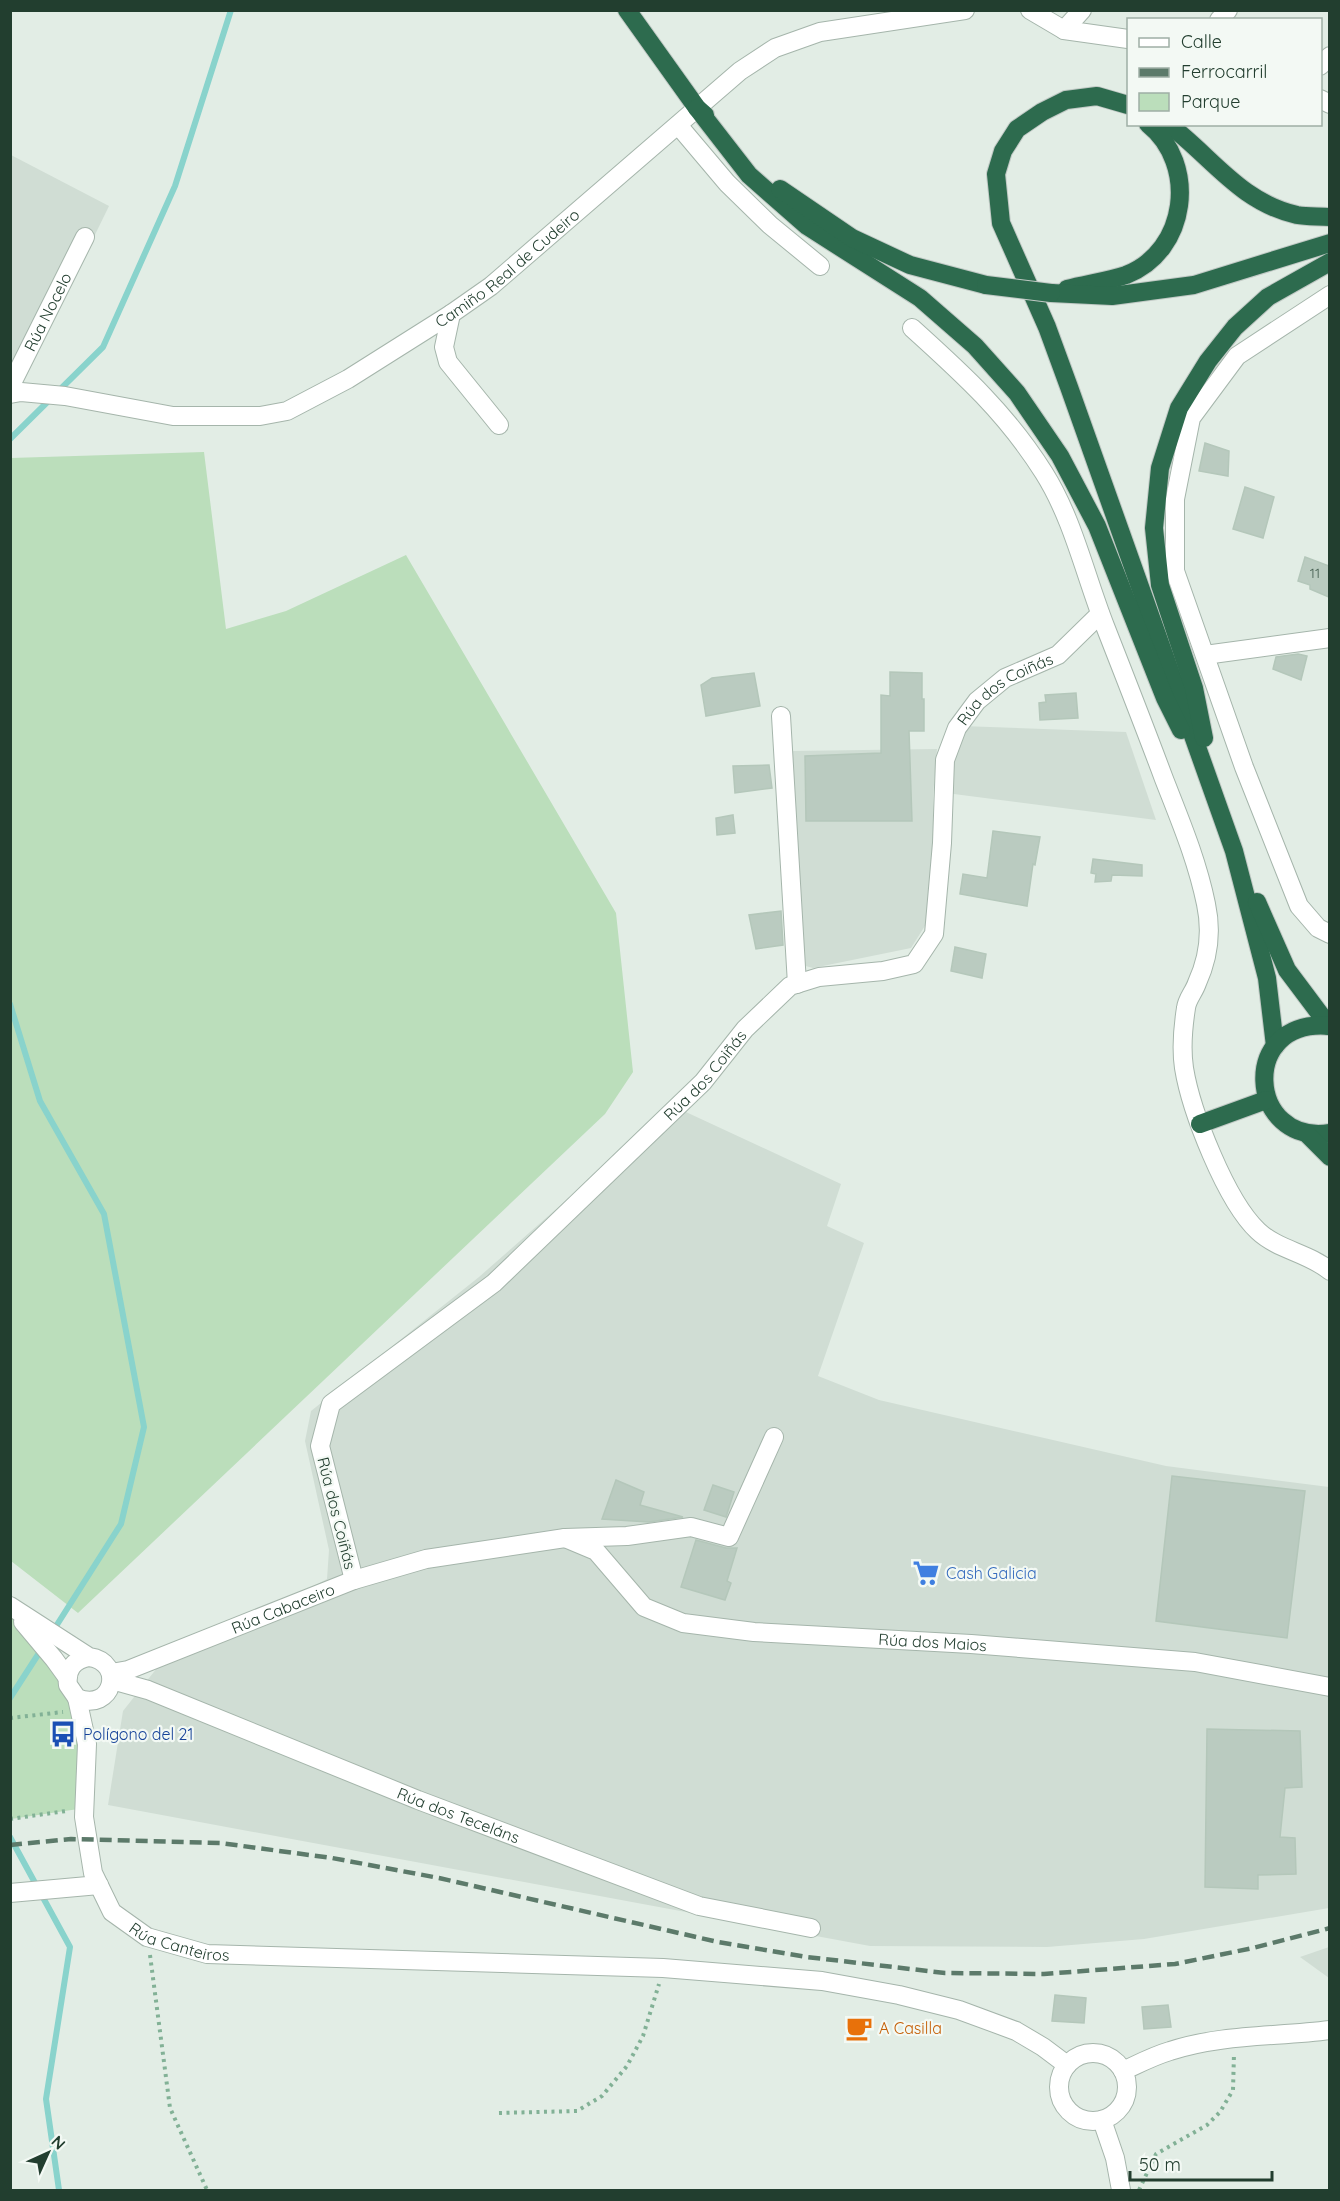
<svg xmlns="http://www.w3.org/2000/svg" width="1340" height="2201" viewBox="0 0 1340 2201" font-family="Quicksand,sans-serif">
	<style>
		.built { fill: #d0ddd4 }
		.green { fill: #bbdebb }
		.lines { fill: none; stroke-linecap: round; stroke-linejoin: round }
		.stream { stroke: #89d3cc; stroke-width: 6 }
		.building { fill: #bacbc0; stroke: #b4c7ba; stroke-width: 1.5 }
		.minor-casing { stroke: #a5b5ab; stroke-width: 20 }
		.highway-casing { stroke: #c1c9c5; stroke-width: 20 }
		.path { stroke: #82b196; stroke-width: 4; stroke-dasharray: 3 4.5; stroke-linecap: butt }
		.minor { stroke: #fff; stroke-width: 18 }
		.highway { stroke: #2d6b4e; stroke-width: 18 }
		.rail { stroke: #5c7a6a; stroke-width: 4.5; stroke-dasharray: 12 6; stroke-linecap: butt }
		.highway-bridge-casing { stroke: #c1c9c5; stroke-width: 20; stroke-linecap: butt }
		.highway-bridge { stroke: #2d6b4e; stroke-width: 18 }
		.labels { text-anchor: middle; stroke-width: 4.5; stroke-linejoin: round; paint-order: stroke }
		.number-label { font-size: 14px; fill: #486153 }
		.street-label { font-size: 16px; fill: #223e2f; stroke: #f3f9f4 }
		.shop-label { font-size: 16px; fill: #366cbe; stroke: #f3f9f4; text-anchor: start }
		.transit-label { font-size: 16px; fill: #164399; stroke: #f3f9f4; text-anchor: start }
		.food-label { font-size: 16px; fill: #c56008; stroke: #f3f9f4; text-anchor: start }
	</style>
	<rect width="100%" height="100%" fill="#e2ede5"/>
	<g class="built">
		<polygon points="11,155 109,206 28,372 11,385"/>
		<polygon points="962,726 1126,732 1156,820 946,793"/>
		<polygon points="937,749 933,796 933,853 928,921 911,948 813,968 802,965 791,751"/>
		<polygon points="673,1106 841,1184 827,1226 864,1243 818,1376 879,1400 1166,1466 1329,1487 1329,1908 1144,1939 1047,1947 870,1946 108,1805 123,1711 157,1668 327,1579 329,1550 305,1441 311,1411 479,1277"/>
		<polygon points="1329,1947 1329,1978 1300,1957"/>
	</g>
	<g class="green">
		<polygon points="204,452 226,629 286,611 406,555 616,913 633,1072 605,1114 78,1613 11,1561 11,458"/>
		<polygon points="10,1610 77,1698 85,1808 11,1819"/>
	</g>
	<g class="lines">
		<g class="stream">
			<polyline points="10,439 103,347 175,186 231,10"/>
			<polyline points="10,1004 40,1101 104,1214 144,1427 121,1524 53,1631"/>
			<polyline points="10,1698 41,1650"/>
			<polyline points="10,1837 70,1947 46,2099 59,2190"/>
		</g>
	</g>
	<g class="building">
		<polygon points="1205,443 1229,451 1228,476 1199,471"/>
		<polygon points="1245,487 1274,497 1263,538 1233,529"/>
		<polygon points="1305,557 1329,566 1329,597 1310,589 1310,585 1298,581"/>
		<polygon points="1298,654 1307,656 1301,680 1273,669 1276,657"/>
		<polygon points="890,672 922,673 922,699 924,699 924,731 909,731 912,821 806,821 805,756 881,753 881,695 890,696"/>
		<polygon points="754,673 760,706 706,716 701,685 712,678"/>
		<polygon points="1076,693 1078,718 1040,720 1039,703 1046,702 1045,695"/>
		<polygon points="769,765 772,788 735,793 733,766"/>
		<polygon points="733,815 735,833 717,835 716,818"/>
		<polygon points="993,831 1040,837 1035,865 1033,864 1027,906 960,894 963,874 987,878"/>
		<polygon points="1093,859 1142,865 1142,876 1112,875 1111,881 1095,882 1096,874 1091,873"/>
		<polygon points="781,911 783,945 756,949 749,915"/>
		<polygon points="955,947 986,954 982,978 951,971"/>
		<polygon points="1172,1476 1305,1491 1287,1638 1156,1621"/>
		<polygon points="616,1480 644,1492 640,1505 683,1517 649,1522 602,1519"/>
		<polygon points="713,1485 734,1492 726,1517 704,1510"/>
		<polygon points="696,1540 726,1548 737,1548 727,1581 731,1583 725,1600 681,1587"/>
		<polygon points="1207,1729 1300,1731 1302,1787 1285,1788 1280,1837 1295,1838 1296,1874 1258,1875 1258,1889 1205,1887"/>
		<polygon points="1055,1995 1086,1998 1084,2023 1052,2021"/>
		<polygon points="1168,2005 1171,2027 1144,2029 1142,2007"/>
	</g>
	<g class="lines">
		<g class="minor-casing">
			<g id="minor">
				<polyline points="1030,10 1064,30 1128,39"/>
				<polyline points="1219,20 1228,10"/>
				<polyline points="1064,30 1082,10"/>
				<polyline points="1320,66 1330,56"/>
				<polyline points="1320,99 1330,104"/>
				<polyline points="678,125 727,183 770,225 820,266"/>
				<polyline points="1330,295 1237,356 1191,418 1175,499 1175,571 1244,767 1299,906 1318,928 1330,934"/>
				<polyline points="451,314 444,347 448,362 499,425"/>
				<path d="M912,328c51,46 95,86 132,145 29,46 41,102 61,153 20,51 40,102 59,153 16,41 33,81 42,125 6,28 3,53 -9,79 -3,9 -10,16 -11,25 -3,19 -5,40 -2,60 7,43 42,133 74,163 20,19 51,22 72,40"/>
				<path id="s1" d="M10,387l75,-150"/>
				<path id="s2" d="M10,394l11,-2 44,4 108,20h87l27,-5 61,-32 103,-65 40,-28 249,-215 35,-23 45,-16 145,-22"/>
				<polyline points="1205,655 1330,638"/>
				<polyline points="781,716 797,984"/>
				<path id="s3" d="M565,1538l31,13 48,56 39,16 71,9 217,12 224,18 135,25"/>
				<path id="s4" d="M354,1580l-34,-134 11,-42 163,-121 209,-201 42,-53 45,-43 29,-9 64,-6 31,-7 20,-30 8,-91 3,-83 12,-32 20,-27 28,-23 53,-23 42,-41"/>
				<path d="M10,1606l79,51c37,5 24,56 -12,41l-9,-13c-2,-15 5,-25 21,-28"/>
				<polyline points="23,1622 54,1659 67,1677"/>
				<path id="s5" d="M111,1673l17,-3 226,-90 72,-21 139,-21 62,-2 64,-9 38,10 45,-100"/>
				<path id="s6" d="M112,1680l36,10 270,110 281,106 112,22"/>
				<path id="s7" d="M77,1698l10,46 -3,73 9,56 19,39 35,25 60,17 456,14 159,13 77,14 60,15 57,21 27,16 24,18"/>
				<polyline points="10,1893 99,1885"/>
				<circle cx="1093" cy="2087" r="34"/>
				<path d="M1123,2071c15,-7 30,-15 47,-20 52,-17 106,-14 160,-21"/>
				<polyline points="1102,2120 1115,2158 1121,2190"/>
			</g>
		</g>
		<g class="highway-casing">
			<g id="highway">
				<polyline points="627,10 697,108 705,115"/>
				<polyline points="1128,105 1097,96 1066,100 1042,112 1017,129 1003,151 996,174 1001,223 1047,327 1069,387 1234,851 1267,978 1275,1046"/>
				<polyline points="697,108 749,175 807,226 920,298 975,346 1017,393 1060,456 1097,526 1165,698 1181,730"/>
				<path d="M1168,124c44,33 72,78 129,91 10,2 22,1 33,2"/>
				<polyline points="780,189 852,238 910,265 986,285"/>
				<path d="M1067,289c19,-5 41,-8 59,-14 62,-24 72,-111 22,-151"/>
				<polyline points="1051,293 1112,296 1194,285 1330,243"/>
				<polyline points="1204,738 1194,688 1160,585 1154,528 1160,468 1179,408 1208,361 1235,327 1268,297 1330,262"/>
				<polyline points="1257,902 1287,970 1329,1026"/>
				<path d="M1330,1026c-92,-9 -83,120 0,107"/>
				<polyline points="1200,1124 1266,1100"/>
				<polyline points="1307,1134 1330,1157"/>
			</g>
		</g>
		<g class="path">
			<polyline points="10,1718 63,1712"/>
			<polyline points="10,1819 66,1811"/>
			<polyline points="150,1955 170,2108 207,2190"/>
			<polyline points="499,2113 577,2111 602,2096 627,2066 643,2036 659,1984"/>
			<polyline points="1139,2190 1156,2154 1207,2125 1220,2112 1233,2090 1234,2054"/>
		</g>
		<use href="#minor" class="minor"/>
		<use href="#highway" class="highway"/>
		<polyline class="rail" points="10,1845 71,1839 220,1843 332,1858 439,1878 718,1942 807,1957 945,1973 1044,1974 1175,1964 1253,1948 1330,1928"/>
		<g class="highway-bridge-casing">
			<polyline id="highway-bridge" points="986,285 1051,293"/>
		</g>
		<use href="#highway-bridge" class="highway-bridge"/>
	</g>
	<defs>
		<g id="supermarket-bare" transform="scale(2.07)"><path d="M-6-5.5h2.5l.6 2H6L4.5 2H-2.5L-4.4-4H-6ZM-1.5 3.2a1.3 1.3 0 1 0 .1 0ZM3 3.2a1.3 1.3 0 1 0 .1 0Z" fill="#3f7fe0" stroke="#f3f9f4" stroke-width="2.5" paint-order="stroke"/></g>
		<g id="bus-bare" transform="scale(2.07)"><path d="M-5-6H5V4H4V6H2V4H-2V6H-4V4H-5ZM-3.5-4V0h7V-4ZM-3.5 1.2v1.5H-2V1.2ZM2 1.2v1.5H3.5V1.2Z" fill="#1a4fb4" stroke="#f3f9f4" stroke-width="2.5" paint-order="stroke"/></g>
		<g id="cafe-bare" transform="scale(2.07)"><path d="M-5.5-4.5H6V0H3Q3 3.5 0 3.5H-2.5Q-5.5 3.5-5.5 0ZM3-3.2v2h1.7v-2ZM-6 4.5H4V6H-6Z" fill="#e8710a" stroke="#f3f9f4" stroke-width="2.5" paint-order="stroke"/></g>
	</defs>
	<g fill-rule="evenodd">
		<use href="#supermarket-bare" x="926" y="1573"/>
		<use href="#bus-bare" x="63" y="1734"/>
		<use href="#cafe-bare" x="859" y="2028"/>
	</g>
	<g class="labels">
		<g class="number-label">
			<text x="1315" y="578">11</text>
		</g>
		<g class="street-label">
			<text dy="6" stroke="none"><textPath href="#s2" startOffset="543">Camiño Real de Cudeiro</textPath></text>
			<text dy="6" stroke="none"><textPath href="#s1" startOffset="84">Rúa Nocelo</textPath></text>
			<text dy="6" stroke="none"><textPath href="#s4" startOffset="1239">Rúa dos Coiñás</textPath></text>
			<text dy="6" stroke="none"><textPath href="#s4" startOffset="681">Rúa dos Coiñás</textPath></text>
			<text transform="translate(337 1513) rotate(76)" y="6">Rúa dos Coiñás</text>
			<text dy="6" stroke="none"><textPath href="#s5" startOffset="184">Rúa Cabaceiro</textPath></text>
			<text dy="6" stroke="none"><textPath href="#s3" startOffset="400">Rúa dos Maios</textPath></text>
			<text dy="6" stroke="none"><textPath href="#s6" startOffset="372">Rúa dos Teceláns</textPath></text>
			<text dy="6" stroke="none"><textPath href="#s7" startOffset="296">Rúa Canteiros</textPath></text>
		</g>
		<g class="shop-label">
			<text x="946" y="1579">Cash Galicia</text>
		</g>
		<g class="transit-label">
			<text x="83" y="1740">Polígono del 21</text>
		</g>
		<g class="food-label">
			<text x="879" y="2034">A Casilla</text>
		</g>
	</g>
	<rect width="1340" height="2201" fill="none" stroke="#223e2f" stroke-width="24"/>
	<rect x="1127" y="18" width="195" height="108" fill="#f3f9f4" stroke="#9faea5" stroke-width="1.5"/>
	<rect x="1139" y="38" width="30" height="9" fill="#ffffff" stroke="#9faea5" stroke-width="1.5"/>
	<text x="1181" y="48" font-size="18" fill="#223e2f">Calle</text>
	<rect x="1139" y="68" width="30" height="9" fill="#5c7a6a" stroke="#9faea5" stroke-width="1.5"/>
	<text x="1181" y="78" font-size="18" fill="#223e2f">Ferrocarril</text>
	<rect x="1139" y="93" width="30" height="18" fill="#bbdebb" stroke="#9faea5" stroke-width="1.5"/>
	<text x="1181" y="108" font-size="18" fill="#223e2f">Parque</text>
	<g transform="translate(48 2153) rotate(45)" stroke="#f3f9f4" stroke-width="4.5" paint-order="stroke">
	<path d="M0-4.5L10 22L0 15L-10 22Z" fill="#223e2f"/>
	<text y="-9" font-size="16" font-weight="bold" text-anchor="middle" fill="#223e2f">N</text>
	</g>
	<path d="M1130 2171v9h142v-9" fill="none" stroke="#223e2f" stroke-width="3"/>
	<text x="1139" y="2171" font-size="18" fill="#223e2f" stroke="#f3f9f4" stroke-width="4.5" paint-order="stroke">50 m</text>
</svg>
